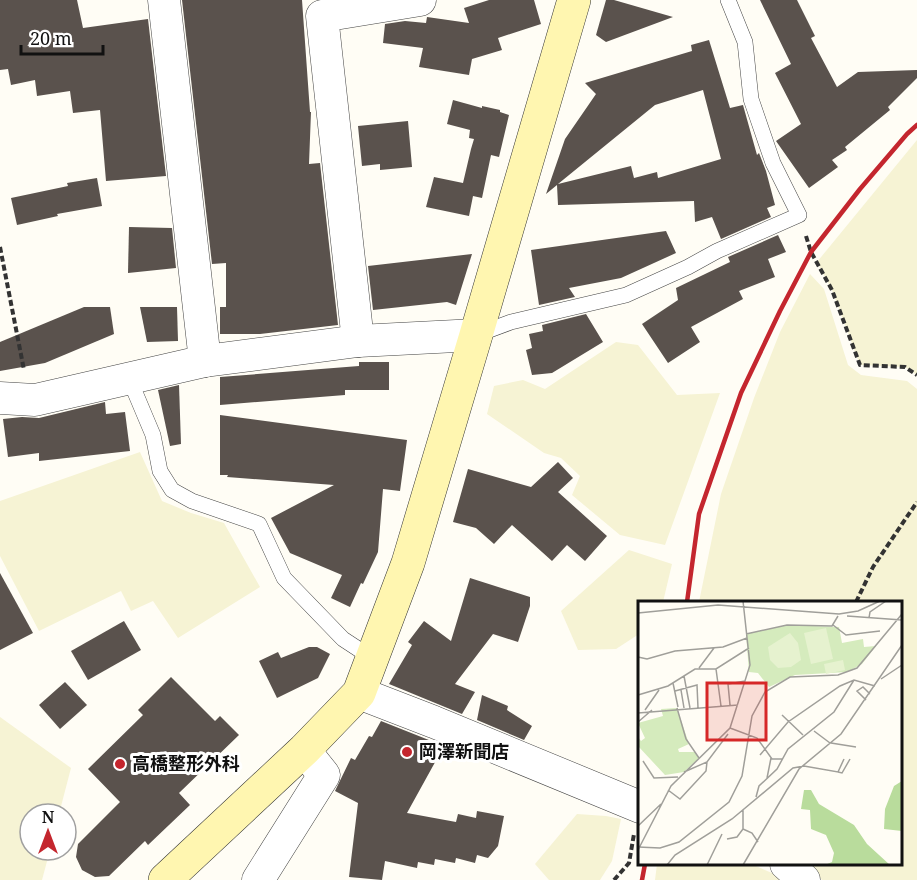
<svg xmlns="http://www.w3.org/2000/svg" width="917" height="880" viewBox="0 0 917 880" font-family="'Noto Serif','Noto Sans JP',serif">
	<style>
		.farmland { fill: #f6f3d4 }
		.building { fill: #5a524d; fill-rule: evenodd }
		.lines { fill: none; stroke-linecap: round; stroke-linejoin: round }
		.lane-casing { stroke: #444; stroke-width: 16 }
		.street-casing { stroke: #444; stroke-width: 33 }
		.secondary-casing { stroke: #333; stroke-width: 34 }
		.path { stroke: #333; stroke-width: 4; stroke-dasharray: 6 3; stroke-linecap: butt }
		.lane { stroke: #fff; stroke-width: 15 }
		.street { stroke: #fff; stroke-width: 32 }
		.secondary { stroke: #fff6b0; stroke-width: 33 }
		.rail { stroke: #c4262e; stroke-width: 4.5 }
		.poi-dot { fill: #c4262e; stroke: #fff; stroke-width: 2 }
		.labels { text-anchor: middle; stroke-width: 6; stroke-linejoin: round; paint-order: stroke }
		.poi-label { font-size: 18px; font-weight: bold; fill: #111; stroke: #fff; text-anchor: start }
		.inset-road { fill: none; stroke: #a09f9a; stroke-width: 1.5 }
		.view { fill: #d62828; fill-opacity: 0.15; stroke: #d62828; stroke-width: 3 }
		.inset-edge { fill: none; stroke: #111; stroke-width: 3 }
	</style>
	<rect width="100%" height="100%" fill="#fffdf5"/>
	<g class="farmland">
		<polygon points="917,140 917,375 905,367 860,365 832,290 817,262"/>
		<polygon points="810,274 824,289 848,365 861,375 907,381 917,389 917,880 822,880 807,864 900,864 900,602 699,602 721,494 754,398 780,332"/>
		<polygon points="616,342 638,345 677,395 720,393 665,545 620,535 572,495 580,476 561,458 544,453 487,414 494,386 523,380 545,389"/>
		<polygon points="140,452 162,501 191,513 224,523 260,587 178,638 153,601 131,611 121,591 39,631 0,556 0,501"/>
		<polygon points="629,550 672,564 663,602 640,602 639,634 616,649 578,650 561,611"/>
		<polygon points="0,717 71,768 59,814 30,814 30,850 50,850 42,880 0,880"/>
		<polygon points="577,814 606,816 621,819 612,861 600,880 549,880 535,864"/>
		<polygon points="657,864 751,864 779,876 781,880 655,880"/>
	</g>
	<g class="building">
		<polygon points="0,0 77,0 83,28 148,19 166,176 106,181 100,110 73,113 70,91 37,96 35,80 11,85 8,69 0,70"/>
		<polygon points="182,0 302,0 310,112 311,112 309,164 320,163 338,325 260,334 220,334 220,307 226,307 226,263 212,264"/>
		<polygon points="489,0 534,0 541,24 498,38 502,50 472,59 469,75 419,67 423,48 383,43 385,24 405,21 426,23 427,17 469,23 464,8"/>
		<polygon points="606,0 614,0 673,17 606,42 596,35"/>
		<polygon points="760,0 797,0 815,36 811,38 837,87 858,72 917,70 917,78 888,107 890,110 845,147 847,150 832,160 838,167 809,188 776,141 801,124 775,73 791,64"/>
		<path d="M709,40l21,68 13,-3 14,50 2,-2 7,18 9,34 -8,3 4,9 -50,22 -9,-22 -17,5 -1,-21 -136,4 -1,-20 -11,9 19,-55 31,-45 -11,-11 107,-32 -1,-6zM703,90l18,69 -63,19 -1,-6 -23,6 -3,-12 -73,18 97,-79z"/>
		<polygon points="453,100 482,108 482,106 500,110 500,112 509,115 499,157 491,155 482,198 473,196 469,216 426,207 434,177 463,183 471,149 474,139 469,138 470,130 447,124"/>
		<polygon points="408,121 412,167 380,170 380,164 362,166 358,126"/>
		<polygon points="97,178 102,206 57,214 58,216 17,225 11,198 68,186 67,183"/>
		<polygon points="129,227 172,228 176,268 128,273"/>
		<polygon points="666,231 676,253 621,278 569,288 575,297 539,305 531,250"/>
		<polygon points="778,235 786,252 768,259 775,277 739,291 743,299 691,327 700,342 668,363 642,324 678,300 676,288 730,262 728,257"/>
		<polygon points="472,254 456,305 447,302 373,310 368,266"/>
		<polygon points="84,307 110,307 114,334 45,363 0,371 0,342"/>
		<polygon points="140,307 177,307 178,341 147,342"/>
		<polygon points="586,314 603,342 552,373 532,375 526,350 532,348 529,334 543,331 542,325"/>
		<polygon points="359,362 389,362 389,390 345,390 345,395 220,405 220,377 359,366"/>
		<polygon points="179,385 181,444 170,446 158,390"/>
		<polygon points="105,402 106,414 125,412 130,451 39,461 39,453 8,457 3,419 22,417 39,418"/>
		<polygon points="220,415 407,440 400,491 383,489 378,552 363,584 361,583 350,607 331,598 342,575 290,553 271,518 334,485 227,477 228,475 220,475"/>
		<polygon points="558,462 573,478 558,492 607,536 585,561 567,545 552,561 512,525 494,544 476,528 453,522 468,469 531,487"/>
		<polygon points="0,573 33,633 0,650"/>
		<polygon points="470,578 530,597 530,606 518,642 493,634 455,684 475,692 462,714 389,684 412,645 408,642 424,621 451,641"/>
		<polygon points="124,621 141,650 88,680 71,651"/>
		<polygon points="309,647 317,647 330,654 318,678 277,698 259,661 278,652 281,658"/>
		<polygon points="171,677 215,721 220,716 239,735 179,793 190,805 148,845 145,841 109,876 95,877 82,870 76,857 78,844 120,802 88,769 143,715 138,710"/>
		<polygon points="65,682 87,705 60,729 39,705"/>
		<polygon points="482,695 508,706 507,710 532,726 524,740 477,720"/>
		<polygon points="381,721 444,746 407,813 456,822 458,814 476,818 477,811 504,816 498,846 488,858 477,855 475,863 456,858 455,863 435,859 434,865 418,862 417,868 385,861 382,880 349,877 358,803 335,791 351,758 355,760 369,736 372,737"/>
	</g>
	<g class="lines">
		<g class="lane-casing">
			<g id="lane">
				<polyline points="476,335 511,322 626,295 688,267 717,251 799,215 773,163 751,99 745,42 728,0"/>
				<polyline points="129,378 153,435 160,471 172,490 192,501 259,524 284,578 343,639 372,658"/>
			</g>
		</g>
		<g class="street-casing">
			<g id="street">
				<polyline points="164,0 205,361"/>
				<polyline points="358,341 322,16 420,0"/>
				<polyline points="0,398 35,400 205,361 358,341 476,335"/>
				<polyline points="359,693 434,722 640,807"/>
				<polyline points="786,864 804,880"/>
				<polyline points="258,880 324,775 304,750"/>
			</g>
		</g>
		<g class="secondary-casing">
			<polyline id="secondary" points="165,880 304,750 359,693 408,563 476,335 574,0"/>
		</g>
		<g class="path">
			<polyline points="806,236 811,252 832,290 860,365 905,367 917,375"/>
			<polyline points="0,247 24,370"/>
			<polyline points="856,602 873,567 917,502"/>
			<polyline points="614,880 629,863 634,834"/>
		</g>
		<use href="#lane" class="lane"/>
		<use href="#street" class="street"/>
		<use href="#secondary" class="secondary"/>
		<g class="rail">
			<polyline points="687,602 699,514 741,393 780,311 811,252 860,189 907,134 917,125"/>
			<polyline points="642,880 645,864"/>
		</g>
	</g>
	<g class="poi-dot">
		<circle cx="407" cy="752" r="6"/>
		<circle cx="120" cy="764" r="6"/>
	</g>
	<g class="labels">
		<g class="poi-label">
			<text x="419" y="758">岡澤新聞店</text>
			<text x="132" y="770">高橋整形外科</text>
		</g>
	</g>
	<g transform="translate(638 601)">
		<rect width="264" height="264" fill="#fffdf5"/>
		<path d="M149,24l52,2 3,16 21,-4 1,8 12,-1 -14,18 -15,8 -52,3 -26,12 -11,-14 -9,-1 -3,-38zM39,107l12,36 -11,5 1,3h16l4,6 -15,14 -19,3 -27,-29v-9l3,4 4,-3 -7,-15 25,-7 -2,-7z" fill="#d5ebbd"/>
		<path d="M264,180v50l-18,-2 1,-20 9,-23zM166,189h7l8,14 35,21 13,19 23,21h-65l7,-3 2,-9 -8,-18 -15,-6 -1,-19 -9,-1z" fill="#b9dc9c"/>
		<path d="M188,27l7,31 -22,5 -7,-31zM152,32l8,10 3,17 -10,7 -13,1 -8,-8 -2,-13zM205,59l2,10 -19,4 -2,-10z" fill="#e6f2cf"/>
		<path class="inset-road" d="M0,12l80,-8 121,9 19,-3 22,-10M209,15l55,4M231,17l1,-6 16,-11M195,24l13,10 34,-4M108,33l41,-9 45,1 6,-10M0,56l9,2 28,-8 48,-4 24,-9M61,67l15,-20M78,68l5,37M46,75l6,32M243,78l21,-14M35,82l5,24M43,89l3,18M37,90l22,-6 1,23M0,94l30,-9 27,-17h21l33,-21M228,99l-9,-9 6,-4 7,7M92,104l-2,-21 17,-3M39,107l9,31 13,19M7,109l14,-20M0,112l100,-8M144,114l21,20M0,121l14,-12M92,127l27,10 15,21h10M176,130l16,12M193,142l25,4M122,154l28,-33 52,-36 14,-6 21,6M5,160l11,17 24,-1M46,171l23,-10 21,-28M200,171l4,1 8,-14M129,177l4,-20M30,189l12,9 26,-28 1,-9M118,196l3,-11 18,-17 11,-20 46,-37 20,-32M0,225l23,-22M105,228l9,4 6,9M89,238l10,-2 6,-8v-19M0,246l22,1 19,-6 50,-40 13,-26 10,-60 13,-24 25,-15 48,-2 19,-7 45,-54M0,249l33,-64 59,-58 20,-63 -7,-64M29,264l8,-10 57,-36 61,-51 11,-2 34,6 6,-13M69,264l15,-31M105,264l56,-96 42,-35 61,-89"/>
		<path class="view" d="M69,82h59v57h-59z"/>
		<rect width="264" height="264" class="inset-edge"/>
	</g>
	<g transform="translate(48 832)"><circle r="28" fill="#ffffff" stroke="#a0a0a0" stroke-width="1.5"/>
	<path d="M0-4.5L10 22L0 15L-10 22Z" fill="#c4262e"/>
	<text y="-9" font-size="16" font-weight="bold" text-anchor="middle" fill="#111111">N</text>
	</g>
	<path d="M21 45v9h82v-9" fill="none" stroke="#111111" stroke-width="3"/>
	<text x="30" y="45" font-size="18" fill="#111111" stroke="#ffffff" stroke-width="4.5" paint-order="stroke">20 m</text>
</svg>
